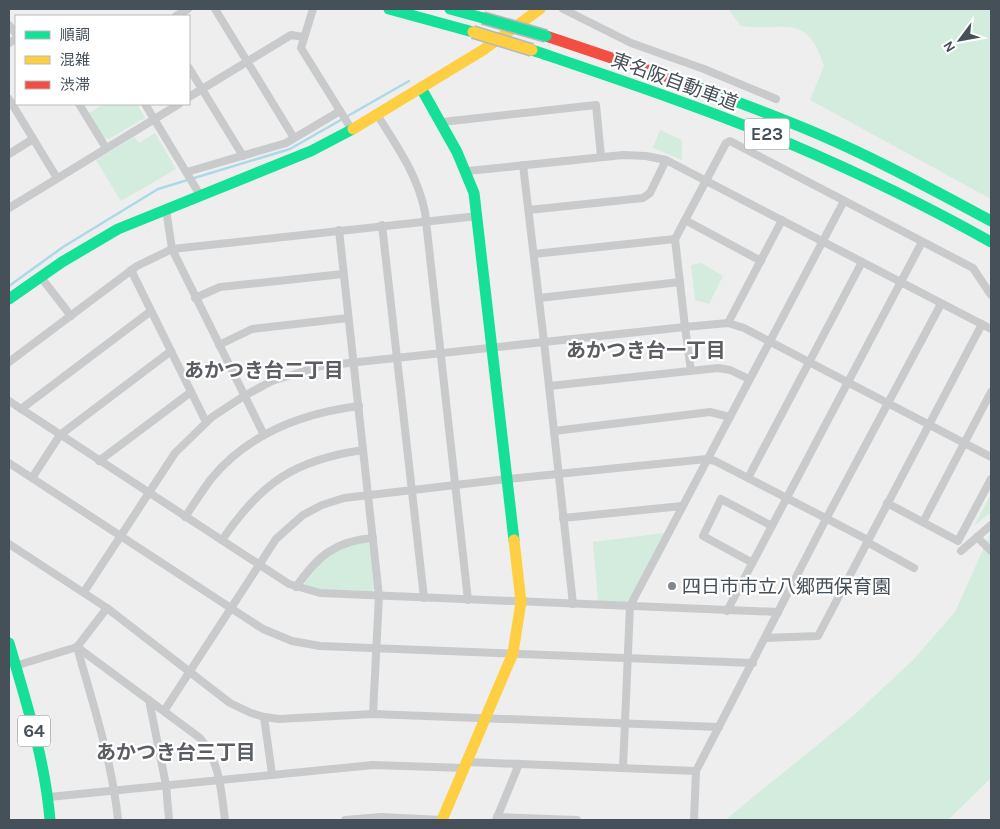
<svg xmlns="http://www.w3.org/2000/svg" width="1000" height="829" viewBox="0 0 1000 829" font-family="Karla,'Noto Sans JP',sans-serif">
	<style>
		.green { fill: #d3ecde }
		.lines { fill: none; stroke-linecap: round; stroke-linejoin: round }
		.stream { stroke: #abd9e7; stroke-width: 2.5 }
		.street { stroke: #c8cacc; stroke-width: 8 }
		.fast { stroke: #16e098; stroke-width: 11 }
		.slow { stroke: #ffcf43; stroke-width: 11 }
		.jam { stroke: #f24e42; stroke-width: 11 }
		.fast-bridge-casing { stroke: #b3b8bc; stroke-width: 14; stroke-linecap: butt }
		.slow-bridge-casing { stroke: #b3b8bc; stroke-width: 14; stroke-linecap: butt }
		.fast-bridge { stroke: #16e098; stroke-width: 11 }
		.slow-bridge { stroke: #ffcf43; stroke-width: 11 }
		.poi-dot { fill: #81878d; stroke: #fff; stroke-width: 2 }
		.labels { text-anchor: middle; stroke-width: 4.5; stroke-linejoin: round; paint-order: stroke }
		.shield { fill: #fff; stroke: #7e848b; stroke-width: 1 }
		.shield-label { font-size: 18px; font-weight: bold; fill: #465059 }
		.street-label { font-size: 19px; fill: #465059; stroke: #fff }
		.poi-label { font-size: 19px; fill: #465059; stroke: #fff; text-anchor: start }
		.neighbourhood-label { font-size: 20px; font-weight: bold; fill: #5a5d61; stroke: #fff }
	</style>
	<rect width="100%" height="100%" fill="#eee"/>
	<g class="green">
		<path d="M728,9h263v190l-181,-99 14,-34c-18,-55 -38,-34 -83,-40z"/>
		<polygon points="104,104 137,104 145,118 109,139 104,138 89,113"/>
		<polygon points="660,130 682,140 682,160 653,148"/>
		<polygon points="155,133 176,169 121,201 96,160 134,137 139,143"/>
		<polygon points="701,263 723,276 709,304 695,300 691,265"/>
		<polygon points="991,494 991,512 974,526"/>
		<polygon points="991,532 991,778 948,820 725,820 853,716 913,660 955,612"/>
		<polygon points="664,533 629,600 625,603 598,601 593,542"/>
		<path d="M366,542l3,3 5,43 -2,3 -48,-1 -18,-4 -2,-5c21,-25 29,-32 62,-39z"/>
	</g>
	<g class="lines">
		<polyline class="stream" points="9,286 63,247 158,189 290,149 409,81"/>
		<g class="street">
			<polyline points="215,9 294,138"/>
			<polyline points="313,9 301,48 352,130"/>
			<polyline points="563,9 631,43 704,69 776,99"/>
			<polyline points="176,16 188,9"/>
			<polyline points="9,25 16,34"/>
			<polyline points="9,43 16,39"/>
			<polyline points="189,68 243,156"/>
			<polyline points="189,97 291,35 304,37"/>
			<polyline points="9,99 57,178"/>
			<polyline points="79,104 106,148"/>
			<polyline points="145,104 200,195"/>
			<path d="M378,116c20,32 39,58 47,96l43,388"/>
			<polyline points="442,122 596,105 601,156"/>
			<polyline points="9,154 33,139"/>
			<polyline points="468,171 623,155 646,156 666,160 991,329"/>
			<polyline points="187,172 286,143 340,111"/>
			<polyline points="9,208 179,104"/>
			<polyline points="166,209 172,249 264,435"/>
			<polyline points="529,210 643,198 650,193 666,160"/>
			<polyline points="685,220 761,261"/>
			<polyline points="382,225 424,598"/>
			<polyline points="339,230 379,596 373,714"/>
			<polyline points="534,254 675,239"/>
			<polyline points="131,270 206,422"/>
			<polyline points="40,276 71,316"/>
			<polyline points="991,295 973,268 730,141 726,143 675,239 685,327 728,323 744,328 991,457"/>
			<polyline points="195,298 220,287 343,274"/>
			<polyline points="539,298 680,282"/>
			<polyline points="728,323 782,220"/>
			<polyline points="219,345 252,329 348,318"/>
			<polyline points="9,362 137,266 172,249 478,216"/>
			<polyline points="691,371 685,327 544,342 549,386 718,368 730,370 749,379"/>
			<polyline points="549,386 573,604"/>
			<polyline points="9,401 289,584 320,593 778,612"/>
			<polyline points="21,409 151,311"/>
			<polyline points="554,431 710,412 730,417"/>
			<polyline points="99,461 191,392"/>
			<polyline points="9,463 263,629 292,641 320,646 753,663"/>
			<polyline points="32,478 60,435 171,351"/>
			<polyline points="748,478 862,262"/>
			<polyline points="887,503 958,541 991,479"/>
			<path d="M185,517c9,-13 17,-26 26,-38 37,-45 92,-66 148,-73"/>
			<polyline points="563,518 682,506"/>
			<polyline points="923,522 991,392"/>
			<polyline points="977,537 991,551"/>
			<path d="M222,540c39,-57 72,-80 141,-90"/>
			<polyline points="867,542 914,568"/>
			<polyline points="9,544 107,608 230,703 251,713 264,717 279,719 373,714 719,727"/>
			<polyline points="961,551 991,525"/>
			<polyline points="751,562 703,536 721,499 772,526"/>
			<path d="M296,587c21,-30 38,-46 77,-49"/>
			<polyline points="84,592 175,453 212,417 244,396 272,381 321,366 544,342 523,165"/>
			<polyline points="727,611 922,242"/>
			<polyline points="765,638 818,636 982,324"/>
			<path d="M77,647l123,91c20,24 21,52 25,82"/>
			<path d="M77,647c16,58 35,113 41,173"/>
			<polyline points="15,666 77,647 107,608"/>
			<polyline points="149,700 166,785 169,820"/>
			<polyline points="164,711 276,539 303,515 322,505 344,498 507,479 707,459 715,461 868,540"/>
			<polyline points="264,717 272,774"/>
			<polyline points="467,762 696,771"/>
			<polyline points="623,768 630,606 844,201"/>
			<polyline points="49,797 373,765 464,768"/>
			<polyline points="497,817 577,820"/>
			<polyline points="345,820 381,817 442,820"/>
			<polyline points="496,820 519,764"/>
			<polyline points="694,820 696,771 826,519 941,304"/>
		</g>
		<g class="fast">
			<polyline points="389,9 473,32"/>
			<polyline points="450,9 483,18"/>
			<path d="M532,50c88,30 175,59 261,95 68,29 134,61 198,97"/>
			<path d="M692,85c48,18 96,35 142,56 54,24 105,52 157,80"/>
			<polyline points="421,88 457,152 474,193 514,540"/>
			<polyline points="9,299 62,262 118,229 311,151 353,129"/>
			<path d="M9,643c17,59 36,116 41,177"/>
		</g>
		<g class="slow">
			<polyline points="353,129 483,50 540,9"/>
			<polyline points="442,820 513,653 521,602 514,540"/>
		</g>
		<polyline class="jam" points="546,36 692,85"/>
		<g class="fast-bridge-casing">
			<polyline id="fast-bridge" points="483,18 546,36"/>
		</g>
		<g class="slow-bridge-casing">
			<polyline id="slow-bridge" points="473,32 532,50"/>
		</g>
		<use href="#fast-bridge" class="fast-bridge"/>
		<use href="#slow-bridge" class="slow-bridge"/>
	</g>
	<circle class="poi-dot" cx="672" cy="586" r="5"/>
	<g class="labels">
		<g class="shield">
			<rect x="744.5" y="118.5" width="45" height="31" rx="4"/>
			<rect x="18" y="715.5" width="32" height="31" rx="4"/>
		</g>
		<g class="shield-label">
			<text x="767" y="140">E23</text>
			<text x="34" y="737">64</text>
		</g>
		<g class="street-label">
			<text transform="translate(675 81) rotate(20)" y="7">東名阪自動車道</text>
		</g>
		<g class="poi-label">
			<text x="682" y="593">四日市市立八郷西保育園</text>
		</g>
		<g class="neighbourhood-label">
			<text x="646" y="357">あかつき台一丁目</text>
			<text x="264" y="377">あかつき台二丁目</text>
			<text x="176" y="759">あかつき台三丁目</text>
		</g>
	</g>
	<rect width="1000" height="829" fill="none" stroke="#465059" stroke-width="20"/>
	<rect x="15" y="15" width="175" height="90" fill="#ffffff" stroke="#b5b9bd"/>
	<rect x="25" y="31" width="25" height="8" fill="#16e098" stroke="#b5b9bd"/>
	<text x="60" y="40" font-size="15" fill="#465059">順調</text>
	<rect x="25" y="56" width="25" height="8" fill="#ffcf43" stroke="#b5b9bd"/>
	<text x="60" y="65" font-size="15" fill="#465059">混雑</text>
	<rect x="25" y="81" width="25" height="8" fill="#f24e42" stroke="#b5b9bd"/>
	<text x="60" y="90" font-size="15" fill="#465059">渋滞</text>
	<g transform="translate(960 40) rotate(238)" stroke="#ffffff" stroke-width="4" paint-order="stroke">
	<path d="M0-4L9 19L0 12L-9 19Z" fill="#465059"/>
	<text y="-8" font-size="14" font-weight="bold" text-anchor="middle" fill="#465059">N</text>
	</g>
</svg>
